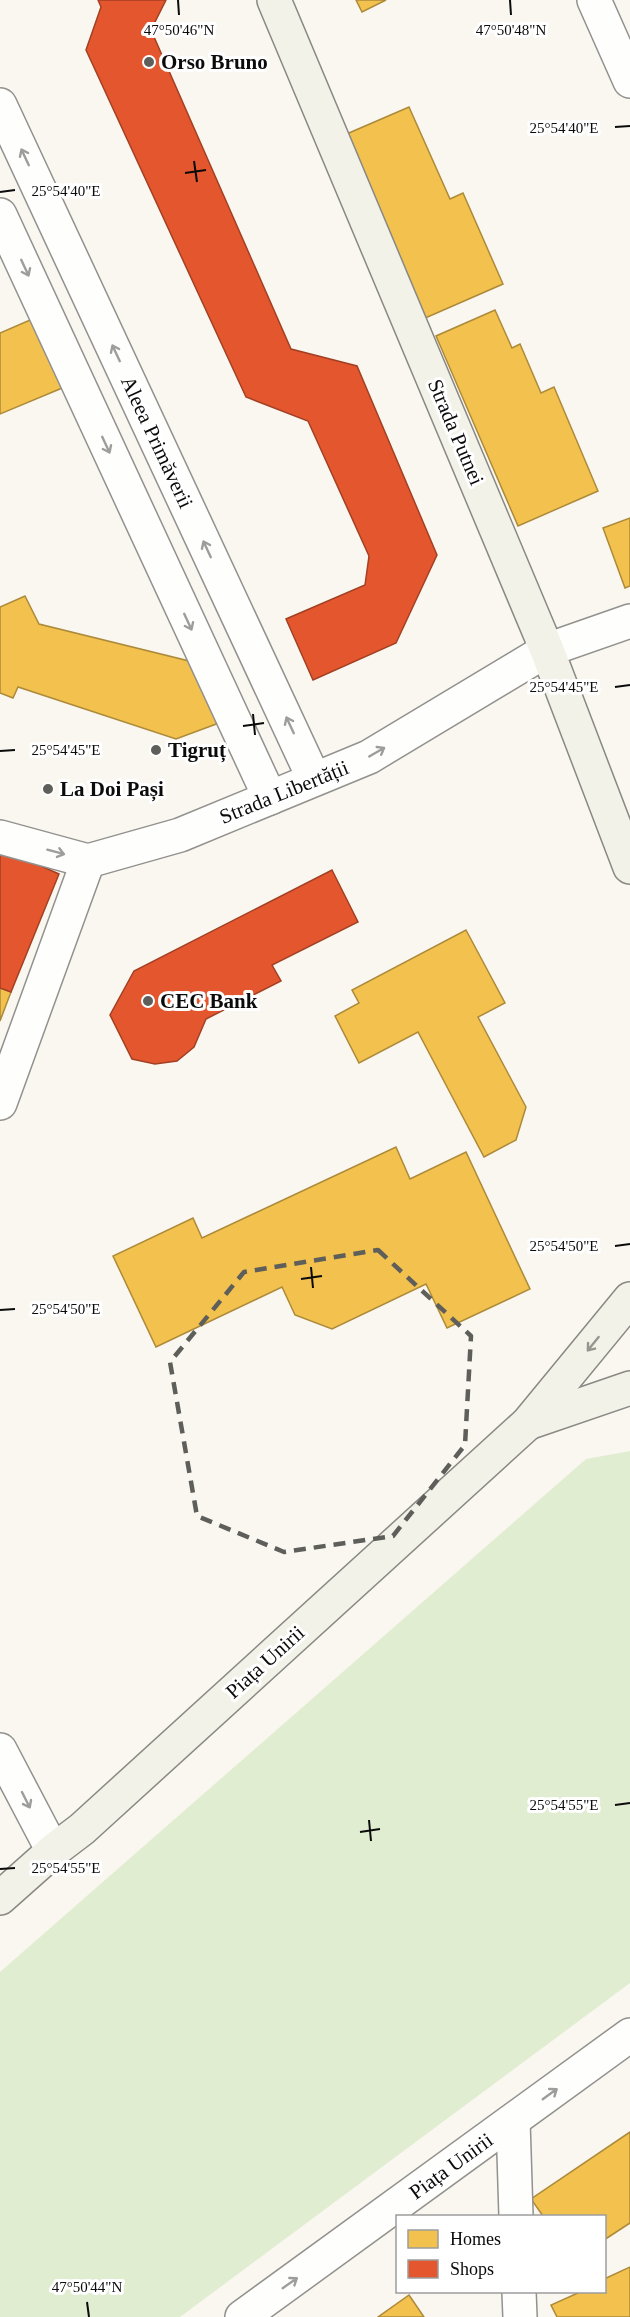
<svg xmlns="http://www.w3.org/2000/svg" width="630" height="2317" viewBox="0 0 630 2317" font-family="Georgia,serif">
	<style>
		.green { fill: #e1edd1 }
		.homes { fill: #f2c14e; stroke: #ad8a3a; stroke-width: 1.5 }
		.shops { fill: #e4572e; stroke: #a34024; stroke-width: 1.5 }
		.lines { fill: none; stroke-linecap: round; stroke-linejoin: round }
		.street-casing { stroke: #92918e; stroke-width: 36 }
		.secondary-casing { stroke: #898884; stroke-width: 36 }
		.street { stroke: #fefefd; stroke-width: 33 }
		.secondary { stroke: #f3f2e8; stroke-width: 33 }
		.oneway { stroke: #9d9d9c }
		.oneway2 { stroke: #969690 }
		.marked { fill: none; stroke: #5e5e5b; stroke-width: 4.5; stroke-dasharray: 12 8; stroke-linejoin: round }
		.ticks { fill: none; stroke: #0b0b0b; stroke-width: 2 }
		.poi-dot { fill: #5e5e5b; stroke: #fff; stroke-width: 2 }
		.labels { text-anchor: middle; stroke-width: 6; stroke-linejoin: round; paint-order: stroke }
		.poi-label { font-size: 21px; font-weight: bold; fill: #0b0b0b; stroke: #fff; text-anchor: start }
		.street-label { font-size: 21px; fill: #0b0b0b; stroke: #fff }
		.ticks-label { font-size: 15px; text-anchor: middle; fill: #0b0b0b; stroke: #fff; stroke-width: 6; stroke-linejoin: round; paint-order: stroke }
	</style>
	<rect width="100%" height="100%" fill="#f9f7ef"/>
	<polygon class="green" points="630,1451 630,1983 180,2317 0,2317 0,1972 586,1459"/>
	<g class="homes">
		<polygon points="356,0 386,0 362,12"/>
		<polygon points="409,107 450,199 463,193 503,284 423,319 342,136"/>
		<polygon points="495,310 512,348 520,344 541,393 554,387 598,491 518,526 436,336"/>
		<polygon points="37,317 67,386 0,414 0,333"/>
		<polygon points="630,518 630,586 625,588 603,528"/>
		<polygon points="25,596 39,624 189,661 219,723 176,739 18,687 13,698 0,693 0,607"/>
		<polygon points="466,930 505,1003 478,1017 526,1107 516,1140 484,1157 418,1032 359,1063 335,1016 359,1003 352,990"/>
		<polygon points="0,988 11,992 0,1021"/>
		<polygon points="396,1147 410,1179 466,1152 530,1289 447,1328 426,1284 332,1329 295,1315 282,1287 156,1347 113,1256 193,1218 202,1238"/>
		<polygon points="630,2132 630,2223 604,2240 604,2216 543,2216 531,2199"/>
		<polygon points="630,2267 630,2317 557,2317 551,2305 580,2292 604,2292 604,2279"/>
		<polygon points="409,2295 424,2317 378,2317"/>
	</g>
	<g class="shops">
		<polygon points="98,0 166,0 151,30 291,349 357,366 437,555 396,643 313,680 286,619 365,585 369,556 308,421 246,397 86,50 101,7"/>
		<polygon points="0,848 59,874 11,992 0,988"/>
		<polygon points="332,870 358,922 272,965 281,981 206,1019 194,1047 177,1061 155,1064 132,1059 110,1015 134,971"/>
	</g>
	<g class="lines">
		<g class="street-casing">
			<g id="street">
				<polyline points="594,0 630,81"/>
				<polyline points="0,105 314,779"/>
				<polyline points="0,215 270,798"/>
				<polyline points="0,837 88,861 180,835 369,757 547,650 630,621"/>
				<polyline points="0,1103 88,861"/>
				<polyline points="0,1750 53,1851"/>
				<polyline points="513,2121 516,2216"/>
				<polyline points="519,2292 520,2317"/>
				<polyline points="242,2317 630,2035"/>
			</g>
		</g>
		<g class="secondary-casing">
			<g id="secondary">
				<polyline points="274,0 547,650 630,867"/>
				<polyline points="528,1423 630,1388"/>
				<polyline points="0,1898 53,1851 82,1829 528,1423 630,1299"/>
			</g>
		</g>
		<use href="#street" class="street"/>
		<use href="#secondary" class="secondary"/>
	</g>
	<defs><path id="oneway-shaft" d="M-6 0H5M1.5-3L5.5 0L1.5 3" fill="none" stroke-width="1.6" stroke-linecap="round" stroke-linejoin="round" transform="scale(1.5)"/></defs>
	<g class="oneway">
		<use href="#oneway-shaft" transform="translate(25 157) rotate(-115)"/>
		<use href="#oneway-shaft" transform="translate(25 268) rotate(65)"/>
		<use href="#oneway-shaft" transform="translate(116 353) rotate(-115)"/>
		<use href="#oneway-shaft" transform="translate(106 445) rotate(65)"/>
		<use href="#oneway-shaft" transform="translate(207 549) rotate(-115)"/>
		<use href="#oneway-shaft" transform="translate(188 622) rotate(65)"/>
		<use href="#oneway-shaft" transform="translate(290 725) rotate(-115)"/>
		<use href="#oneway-shaft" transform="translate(377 752) rotate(-30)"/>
		<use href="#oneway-shaft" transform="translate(56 852) rotate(15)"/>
		<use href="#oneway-shaft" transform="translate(26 1800) rotate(63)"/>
		<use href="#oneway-shaft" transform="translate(550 2094) rotate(-36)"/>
		<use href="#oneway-shaft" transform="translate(290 2283) rotate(-35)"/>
	</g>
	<use class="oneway2" href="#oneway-shaft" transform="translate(593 1344) rotate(129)"/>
	<path class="marked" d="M378,1250l93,86 -6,109 -72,91 -109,16 -87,-36 -27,-154 74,-90z"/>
	<path class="ticks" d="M178,0l1,15M510,0l1,15M615,127l15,-1M194,161l3,21M185,173l21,-3M0,192l15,-2M615,687l15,-2M253,714l2,21M243,726l21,-3M0,751l15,-1M615,1246l15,-2M311,1267l2,21M301,1279l21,-3M0,1310l15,-1M615,1805l15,-2M369,1820l2,21M360,1832l20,-3M0,1869l15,-1M87,2302l2,15"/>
	<g class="poi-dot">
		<circle cx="149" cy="62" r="6"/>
		<circle cx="156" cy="750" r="6"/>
		<circle cx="48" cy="789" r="6"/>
		<circle cx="148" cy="1001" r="6"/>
	</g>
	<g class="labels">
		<g class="poi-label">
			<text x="161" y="69">Orso Bruno</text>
			<text x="168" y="757">Tigruț</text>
			<text x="60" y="796">La Doi Pași</text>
			<text x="160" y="1008">CEC Bank</text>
		</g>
		<g class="street-label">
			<text transform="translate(456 432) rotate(67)" y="7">Strada Putnei</text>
			<text transform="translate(157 442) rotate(65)" y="7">Aleea Primăverii</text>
			<text transform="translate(284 792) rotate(-22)" y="7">Strada Libertății</text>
			<text transform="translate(265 1662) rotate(-42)" y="7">Piața Unirii</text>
			<text transform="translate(451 2166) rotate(-36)" y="7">Piața Unirii</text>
		</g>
	</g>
	<g class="ticks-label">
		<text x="179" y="35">47°50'46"N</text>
		<text x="511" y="35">47°50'48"N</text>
		<text x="564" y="133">25°54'40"E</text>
		<text x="66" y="196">25°54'40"E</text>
		<text x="564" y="692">25°54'45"E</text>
		<text x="66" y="755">25°54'45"E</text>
		<text x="564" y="1251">25°54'50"E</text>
		<text x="66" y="1314">25°54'50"E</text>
		<text x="564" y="1810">25°54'55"E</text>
		<text x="66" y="1873">25°54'55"E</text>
		<text x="87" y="2292">47°50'44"N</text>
	</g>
	<rect x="396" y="2215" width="210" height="78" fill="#ffffff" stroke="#9d9d9d" stroke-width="1.5"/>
	<rect x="408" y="2230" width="30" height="18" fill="#f2c14e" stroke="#9d9d9d" stroke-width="1.5"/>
	<text x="450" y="2245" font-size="18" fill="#0b0b0b">Homes</text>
	<rect x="408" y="2260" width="30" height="18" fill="#e4572e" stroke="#9d9d9d" stroke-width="1.5"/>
	<text x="450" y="2275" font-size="18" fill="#0b0b0b">Shops</text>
</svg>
